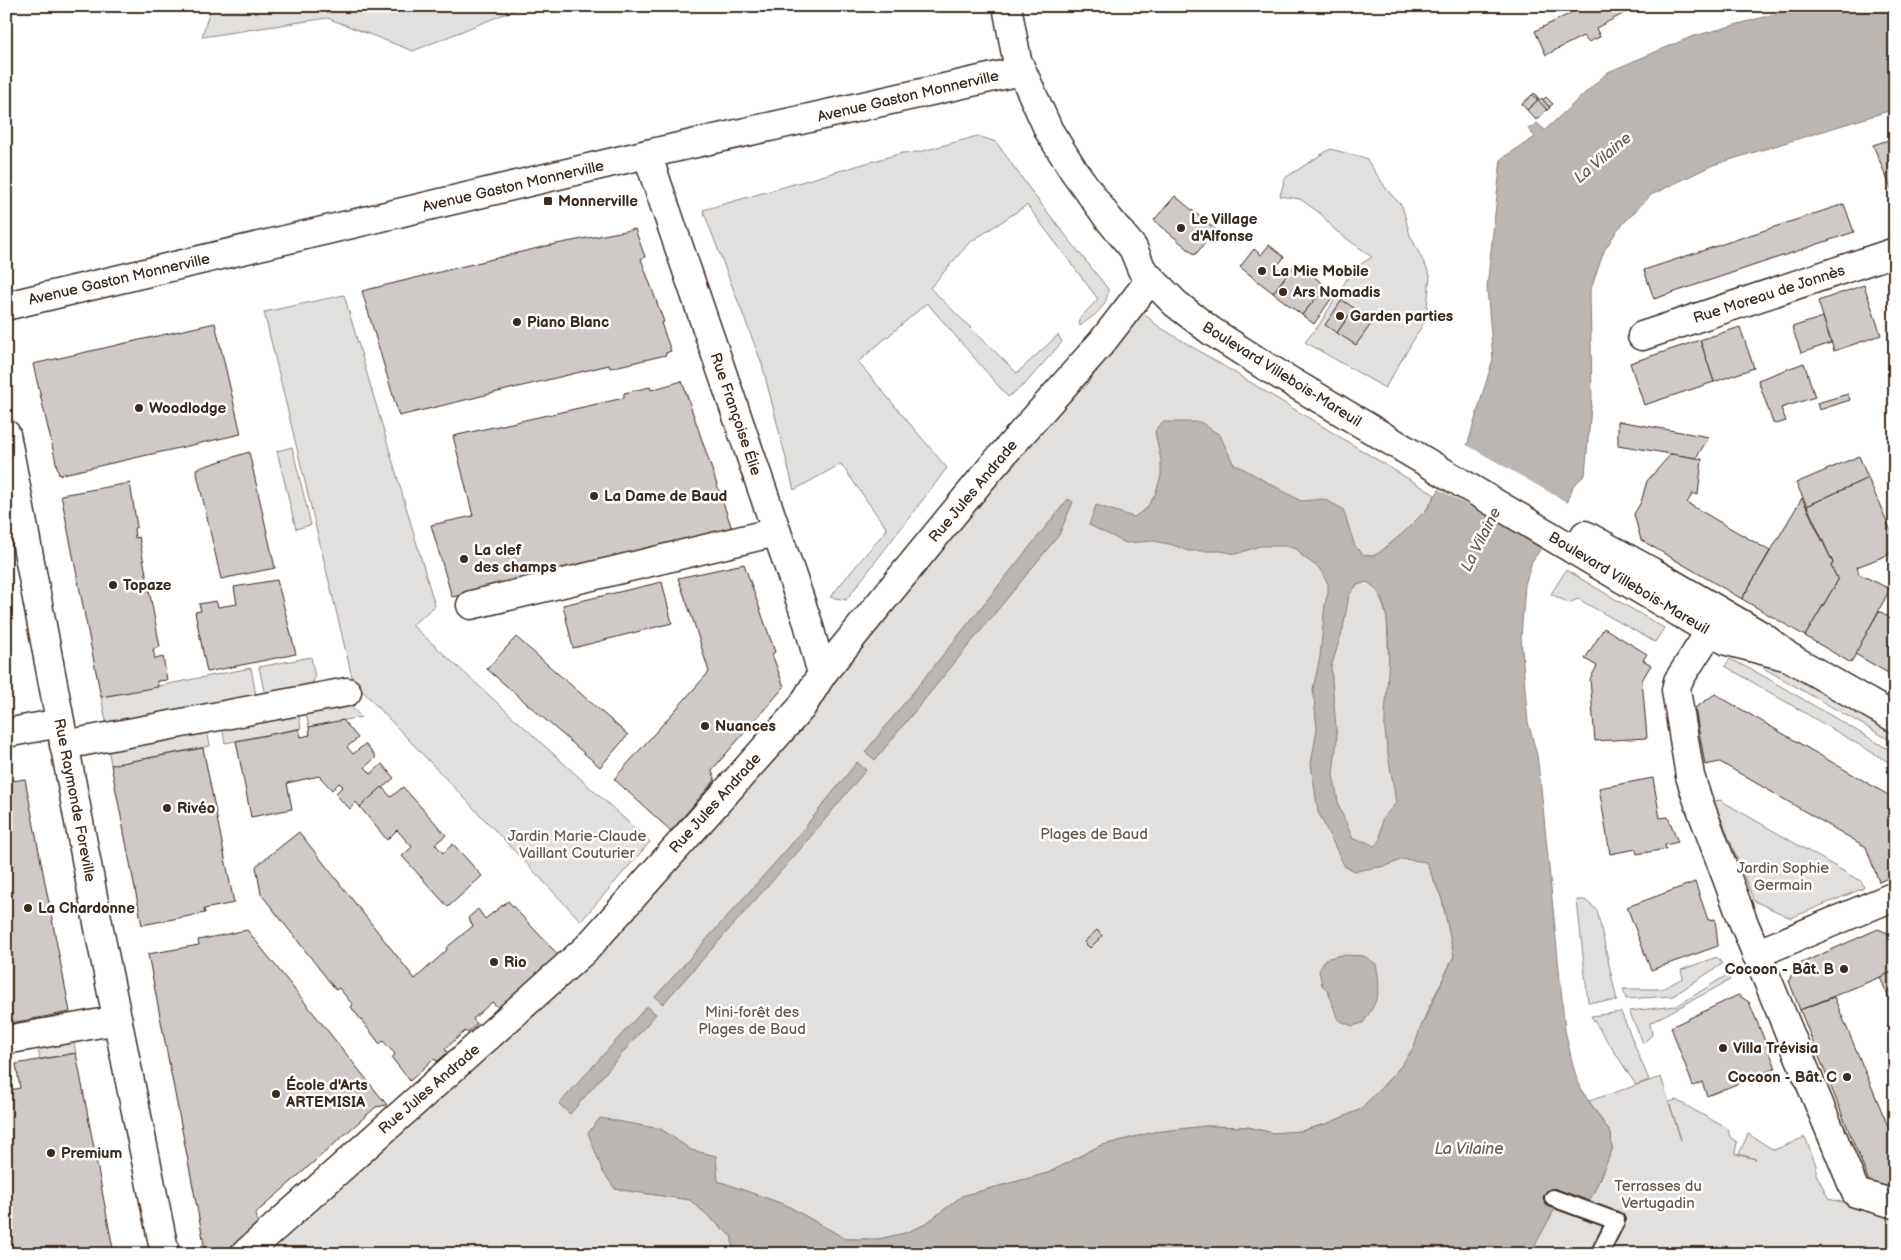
<svg xmlns="http://www.w3.org/2000/svg" width="1901" height="1260" viewBox="0 0 1901 1260" font-family="'Balsamiq Sans',sans-serif">
	<style>
		.green { fill: #e2e0de; stroke: #8e857e }
		.water { fill: #bcb6b3; stroke: #887e77; fill-rule: evenodd }
		.pier { fill: #fff }
		.building { fill: #cfcac7; stroke: #3b2a1e }
		.lines { fill: none; stroke-linecap: round; stroke-linejoin: round }
		.lane-casing { stroke: #3b2a1e; stroke-width: 20 }
		.street-casing { stroke: #3b2a1e; stroke-width: 31 }
		.secondary-casing { stroke: #3b2a1e; stroke-width: 31 }
		.lane { stroke: #fff; stroke-width: 16 }
		.street { stroke: #fff; stroke-width: 28 }
		.secondary { stroke: #fff; stroke-width: 28 }
		.poi-dot { fill: #3b2a1e; stroke: #fff; stroke-width: 2 }
		.labels { text-anchor: middle; stroke-width: 5; stroke-linejoin: round; paint-order: stroke }
		.street-label { font-size: 15px; fill: #3b2a1e; stroke: #fff }
		.poi-label { font-size: 15px; font-weight: bold; fill: #3b2a1e; stroke: #fff; text-anchor: start }
		.park-label { font-size: 15px; fill: #65584e; stroke: #fff }
		.water-label { font-size: 16px; font-style: italic; fill: #685b52; stroke: #fff }
	</style>
	<rect width="100%" height="100%" fill="#fff"/>
	<filter id="ink" filterUnits="userSpaceOnUse"><feTurbulence type="fractalNoise" baseFrequency=".02" numOctaves="2"/><feDisplacementMap in="SourceGraphic" scale="10" xChannelSelector="R" yChannelSelector="G"/><feConvolveMatrix kernelMatrix="1 2 1 2 8 2 1 2 1" color-interpolation-filters="sRGB"/></filter>
	<g filter="url(#ink)">
		<g class="green">
			<polygon points="224,6 524,6 413,51 327,18 202,37 210,9"/>
			<path d="M978,136l18,6 38,53 74,94c0,19 -15,27 -28,37l-1,-7 19,-20 -71,-94 -58,38 -39,45 87,85 41,-38 4,7 -37,42 -17,13 -81,-94 -69,59 89,106 -101,132 -16,-3 57,-68 -46,-65 -47,26 -32,-126 -59,-154 199,-57 17,-1z"/>
			<polygon points="1330,149 1366,158 1387,190 1402,206 1410,235 1430,275 1426,319 1385,388 1305,342 1319,325 1353,269 1372,257 1335,230 1321,214 1300,199 1280,196 1285,178"/>
			<polygon points="344,295 435,606 412,625 650,842 581,921 353,681 264,312"/>
			<polygon points="1142,312 1158,326 1435,495 1379,593 1387,617 1389,672 1426,862 1442,899 1454,956 1428,1009 1414,1047 1401,1066 1370,1100 1359,1110 1329,1123 1301,1131 1273,1133 1248,1127 1206,1126 1154,1132 1099,1146 1048,1173 962,1196 924,1225 905,1233 879,1239 846,1239 786,1205 717,1181 715,1156 691,1150 661,1129 615,1189 690,1200 732,1237 733,1254 269,1254 265,1250 577,974 1072,380 1083,389"/>
			<polygon points="292,447 311,525 296,529 277,451"/>
			<polygon points="1566,570 1664,628 1655,642 1578,599 1569,603 1551,594"/>
			<polygon points="311,657 315,678 307,692 266,700 259,667"/>
			<polygon points="1730,659 1758,673 1895,753 1895,766 1725,666"/>
			<polygon points="1767,661 1774,662 1895,734 1895,743 1763,668"/>
			<polygon points="251,668 257,701 108,730 101,697"/>
			<polygon points="347,702 361,717 309,727 305,710"/>
			<polygon points="298,711 301,728 225,743 222,726"/>
			<polygon points="207,729 210,746 111,765 108,747"/>
			<polygon points="1720,800 1862,882 1864,888 1791,918 1754,901 1714,801"/>
			<polygon points="1577,900 1585,900 1597,910 1617,1001 1588,1002"/>
			<polygon points="1717,957 1722,964 1673,996 1626,999 1623,989 1662,989 1683,978 1681,970"/>
			<polygon points="1727,975 1730,980 1650,1023 1652,1035 1643,1043 1629,1011 1677,1006"/>
			<polygon points="1621,1012 1649,1080 1636,1085 1591,1016"/>
			<polygon points="72,1033 76,1053 40,1059 36,1040"/>
			<polygon points="1661,1077 1681,1140 1669,1102 1676,1100 1728,1129 1730,1137 1737,1142 1735,1154 1756,1159 1739,1154 1748,1134 1774,1150 1805,1137 1816,1165 1816,1174 1829,1199 1895,1215 1895,1254 1530,1254 1556,1206 1592,1196 1612,1150 1611,1134 1589,1101"/>
		</g>
		<g class="water">
			<path d="M1804,6h91v103l-182,56 -62,30 -33,34 -14,22 -14,41 2,104 -7,79 -12,11 -6,18 -26,45 -9,12 -7,24 -4,52 5,64 2,21 9,33 5,42 23,233 8,36 7,22 31,46 1,16 -20,46 -12,19 -24,-8 -26,47h-797l-1,-17 -42,-37 -75,-11 -12,-17 -15,-39 12,-15 61,11 30,21 25,6 2,25 68,24 60,34h33l26,-6 19,-8 38,-29 86,-23 51,-27 24,-6 31,-8 52,-6 42,1 25,6 28,-2 28,-8 30,-13 25,-25 17,-19 13,-19 6,-18 34,-73 -12,-57 -16,-37 -23,-3 -17,7 -30,5 -11,-4 -27,-55 -7,-48 6,-35 -4,-40 7,-32 5,-54 3,-9v-10l-9,-16 -17,-12 -5,-7 -11,-3h-26l-24,8 -15,-3h-33l-15,-6 -19,-4 -28,2 -37,-18 7,-20 38,12 12,-8 9,-14 6,-19v-16l-6,-28 3,-6 5,-4h37l20,13 13,28 68,38 23,-2 19,10 12,37 9,9 9,1 7,-4 23,-19 24,-24 41,-66 25,-84 -6,-72 14,-128 34,-22 -7,-8 9,-6 8,7 63,-58 83,-35zM1367,582c36,19 16,115 18,149 2,24 8,48 11,72l-14,16 -2,22 -6,5 -7,-4 -14,-3 -14,-32 -6,-33 4,-34 -6,-73 12,-38 6,-34 8,-10z"/>
			<polygon points="1068,499 1073,502 1059,535 875,760 865,752"/>
			<polygon points="857,762 866,770 797,853 663,1004 655,997 789,847"/>
			<path d="M1342,955l22,1 12,8c6,27 2,37 -13,59l-11,3 -14,-6 -10,-28 -6,-7 -3,-14 6,-12z"/>
			<polygon points="647,1006 656,1014 570,1114 559,1104"/>
		</g>
		<polygon class="pier" points="1465,444 1570,504 1544,549 1437,488"/>
		<g class="building">
			<polygon points="1585,6 1638,6 1596,28 1600,37 1588,42 1583,36 1546,55 1535,31"/>
			<polygon points="1534,93 1540,100 1542,98 1550,108 1547,110 1532,95"/>
			<polygon points="1532,95 1538,100 1527,110 1522,104"/>
			<polygon points="1546,97 1553,104 1549,107 1543,100"/>
			<polygon points="1538,100 1547,110 1536,120 1527,110"/>
			<polygon points="1895,138 1895,192 1893,193 1873,145"/>
			<polygon points="1175,196 1216,230 1195,255 1154,220"/>
			<polygon points="1844,204 1854,232 1654,299 1644,270"/>
			<polygon points="635,229 645,257 641,259 664,322 661,323 671,351 666,353 666,355 610,368 609,365 399,416 362,291 546,246"/>
			<polygon points="1269,245 1284,257 1277,267 1287,274 1273,293 1240,267 1254,249 1261,255"/>
			<polygon points="1296,263 1326,286 1302,315 1273,293"/>
			<polygon points="1864,285 1881,335 1834,351 1818,301"/>
			<polygon points="1326,286 1335,293 1314,324 1302,315"/>
			<polygon points="1342,300 1354,308 1337,333 1325,325"/>
			<polygon points="1354,308 1373,321 1356,345 1337,333"/>
			<polygon points="1823,317 1831,343 1801,353 1792,327"/>
			<polygon points="215,323 241,434 59,475 33,364"/>
			<polygon points="1740,327 1754,368 1714,382 1700,340"/>
			<polygon points="1700,340 1714,382 1644,405 1630,363"/>
			<polygon points="1804,363 1815,397 1781,408 1786,421 1777,424 1773,423 1758,380"/>
			<polygon points="682,381 734,535 452,597 431,525 473,516 453,436 624,398 624,393 650,387 651,390"/>
			<polygon points="1848,394 1850,400 1819,410 1817,403"/>
			<polygon points="1618,421 1709,437 1696,458 1671,454 1618,445"/>
			<polygon points="249,452 275,568 221,579 196,469"/>
			<polygon points="1671,454 1702,459 1698,495 1693,493 1687,503 1770,551 1742,599 1641,540 1634,514 1641,502 1647,481"/>
			<polygon points="1859,456 1868,478 1807,506 1796,483"/>
			<polygon points="1868,478 1895,540 1895,552 1857,567 1859,574 1890,589 1851,663 1805,636 1838,580 1831,566 1833,563 1807,506"/>
			<polygon points="130,483 137,527 134,528 135,538 139,537 160,647 153,649 155,659 163,657 167,680 157,681 158,687 101,697 61,495"/>
			<polygon points="1802,498 1833,563 1831,566 1838,580 1805,636 1742,599"/>
			<polygon points="744,564 775,652 772,654 784,687 712,770 715,780 671,831 614,779 709,672 694,623 678,578"/>
			<polygon points="277,580 296,654 207,672 195,612 201,611 199,604 216,601 218,607 237,604 234,587"/>
			<polygon points="662,582 672,623 573,648 563,605"/>
			<polygon points="1879,611 1895,620 1895,677 1855,654"/>
			<polygon points="1604,628 1647,654 1643,660 1651,665 1642,680 1647,738 1595,741 1590,679 1597,666 1585,659"/>
			<polygon points="516,637 628,735 600,767 487,669"/>
			<polygon points="1715,694 1895,799 1895,875 1879,882 1866,847 1720,762 1705,765 1695,708"/>
			<polygon points="343,720 358,738 347,747 353,754 365,744 376,757 365,767 371,774 382,764 394,778 360,807 356,802 350,809 335,794 343,786 339,783 332,790 319,776 287,783 292,809 251,817 236,741 299,729 301,737 310,735 309,727"/>
			<polygon points="203,748 234,903 204,909 205,913 142,925 111,765"/>
			<polygon points="1653,778 1660,818 1668,817 1678,842 1665,845 1666,849 1637,854 1636,849 1610,854 1599,788"/>
			<polygon points="25,779 70,1012 6,1024 6,782"/>
			<polygon points="382,787 391,797 403,787 446,835 435,844 443,853 453,844 482,876 448,907 402,856 412,847 397,830 387,840 360,807"/>
			<polygon points="299,832 415,979 447,950 446,948 473,926 468,918 478,909 485,919 508,901 560,957 502,1011 492,1002 473,1019 477,1024 467,1033 465,1031 445,1049 448,1053 438,1061 433,1059 410,1081 392,1058 395,1054 383,1041 380,1044 351,1007 353,1005 339,988 336,990 261,894 256,866"/>
			<polygon points="1695,882 1708,920 1715,919 1718,946 1651,970 1627,907"/>
			<polygon points="1878,929 1895,936 1895,971 1800,1010 1789,981 1795,966"/>
			<polygon points="247,930 387,1105 376,1107 256,1213 258,1225 221,1254 206,1254 148,954 199,945 198,940"/>
			<polygon points="1097,930 1102,936 1090,948 1084,942"/>
			<polygon points="1895,971 1895,1013 1880,977"/>
			<polygon points="1738,995 1749,1002 1776,1068 1707,1096 1702,1082 1693,1086 1671,1027"/>
			<polygon points="1834,997 1895,1143 1895,1192 1871,1186 1800,1010"/>
			<polygon points="76,1053 114,1254 6,1254 6,1073 10,1090 20,1088 16,1064"/>
		</g>
		<g class="lines">
			<g class="lane-casing">
				<polyline id="lane" points="1553,1198 1616,1221 1599,1254"/>
			</g>
			<g class="street-casing">
				<g id="street">
					<polyline points="647,154 808,623 822,674"/>
					<polyline points="1642,336 1895,252"/>
					<polyline points="6,434 101,939 165,1254"/>
					<polyline points="471,605 776,532"/>
					<polyline points="1710,631 1678,681 1676,690 1690,776 1697,798 1743,921 1856,1193 1895,1204"/>
					<polyline points="6,733 60,723"/>
					<polyline points="64,745 347,692"/>
					<polyline points="1756,954 1895,896"/>
					<polyline points="6,1040 118,1020"/>
					<polyline points="245,1254 587,948 801,708 822,674 990,469 1102,342 1143,289 1153,281"/>
				</g>
			</g>
			<g class="secondary-casing">
				<g id="secondary">
					<polyline points="1007,6 1017,60 1049,131 1074,171 1108,218 1133,248 1142,270 1176,304 1211,331 1265,366 1727,641 1789,657"/>
					<polyline points="6,306 647,154 1021,71"/>
					<polyline points="1585,535 1652,572 1762,636 1789,657 1895,718"/>
				</g>
			</g>
			<use href="#lane" class="lane"/>
			<use href="#street" class="street"/>
			<use href="#secondary" class="secondary"/>
		</g>
	</g>
	<g class="poi-dot">
		<rect x="543" y="196" width="10" height="10" rx="2.5"/>
		<circle cx="1181" cy="228" r="5"/>
		<circle cx="1262" cy="271" r="5"/>
		<circle cx="1283" cy="292" r="5"/>
		<circle cx="1340" cy="316" r="5"/>
		<circle cx="517" cy="322" r="5"/>
		<circle cx="139" cy="408" r="5"/>
		<circle cx="594" cy="496" r="5"/>
		<circle cx="464" cy="559" r="5"/>
		<circle cx="113" cy="585" r="5"/>
		<circle cx="705" cy="726" r="5"/>
		<circle cx="167" cy="808" r="5"/>
		<circle cx="28" cy="908" r="5"/>
		<circle cx="494" cy="962" r="5"/>
		<circle cx="1844" cy="969" r="5"/>
		<circle cx="1723" cy="1048" r="5"/>
		<circle cx="1847" cy="1077" r="5"/>
		<circle cx="276" cy="1094" r="5"/>
		<circle cx="51" cy="1153" r="5"/>
	</g>
	<g class="labels">
		<g class="street-label">
			<text transform="translate(908 96) rotate(-13)" y="5">Avenue Gaston Monnerville</text>
			<text transform="translate(513 186) rotate(-13)" y="5">Avenue Gaston Monnerville</text>
			<text transform="translate(119 279) rotate(-13)" y="5">Avenue Gaston Monnerville</text>
			<text transform="translate(1769 294) rotate(-18)" y="5">Rue Moreau de Jonnès</text>
			<text transform="translate(1282 374) rotate(32)" y="5">Boulevard Villebois-Mareuil</text>
			<text transform="translate(736 414) rotate(71)" y="5">Rue Françoise Élie</text>
			<text transform="translate(973 491) rotate(-50)" y="5">Rue Jules Andrade</text>
			<text transform="translate(1629 583) rotate(31)" y="5">Boulevard Villebois-Mareuil</text>
			<text transform="translate(75 800) rotate(79)" y="5">Rue Raymonde Foreville</text>
			<text transform="translate(715 803) rotate(-48)" y="5">Rue Jules Andrade</text>
			<text transform="translate(429 1089) rotate(-41)" y="5">Rue Jules Andrade</text>
		</g>
		<g class="poi-label">
			<text x="558" y="206">Monnerville</text>
			<text x="1191" y="224">Le Village<tspan x="1191" dy="17">d'Alfonse</tspan></text>
			<text x="1272" y="276">La Mie Mobile</text>
			<text x="1293" y="297">Ars Nomadis</text>
			<text x="1350" y="321">Garden parties</text>
			<text x="527" y="327">Piano Blanc</text>
			<text x="149" y="413">Woodlodge</text>
			<text x="604" y="501">La Dame de Baud</text>
			<text x="474" y="555">La clef<tspan x="474" dy="17">des champs</tspan></text>
			<text x="123" y="590">Topaze</text>
			<text x="715" y="731">Nuances</text>
			<text x="177" y="813">Rivéo</text>
			<text x="38" y="913">La Chardonne</text>
			<text x="504" y="967">Rio</text>
			<text x="1834" y="974" text-anchor="end">Cocoon - Bât. B</text>
			<text x="1733" y="1053">Villa Trévisia</text>
			<text x="1837" y="1082" text-anchor="end">Cocoon - Bât. C</text>
			<text x="286" y="1090">École d'Arts<tspan x="286" dy="17">ARTEMISIA</tspan></text>
			<text x="61" y="1158">Premium</text>
		</g>
		<g class="park-label">
			<text x="1094" y="839">Plages de Baud</text>
			<text x="577" y="841">Jardin Marie-Claude<tspan x="577" dy="17">Vaillant Couturier</tspan></text>
			<text x="1783" y="873">Jardin Sophie<tspan x="1783" dy="17">Germain</tspan></text>
			<text x="752" y="1017">Mini-forêt des<tspan x="752" dy="17">Plages de Baud</tspan></text>
			<text x="1658" y="1191">Terrasses du<tspan x="1658" dy="17">Vertugadin</tspan></text>
		</g>
		<g class="water-label">
			<text transform="translate(1602 157) rotate(-40)" y="6">La Vilaine</text>
			<text transform="translate(1480 539) rotate(-63)" y="6">La Vilaine</text>
			<text x="1469" y="1154">La Vilaine</text>
		</g>
	</g>
	<rect width="1901" height="1260" fill="none" stroke="#fff" stroke-width="25"/>
	<rect x="12" y="12" width="1876" height="1235" fill="none" stroke="#3b2a1e" stroke-width="2" filter="url(#ink)"/>
</svg>
